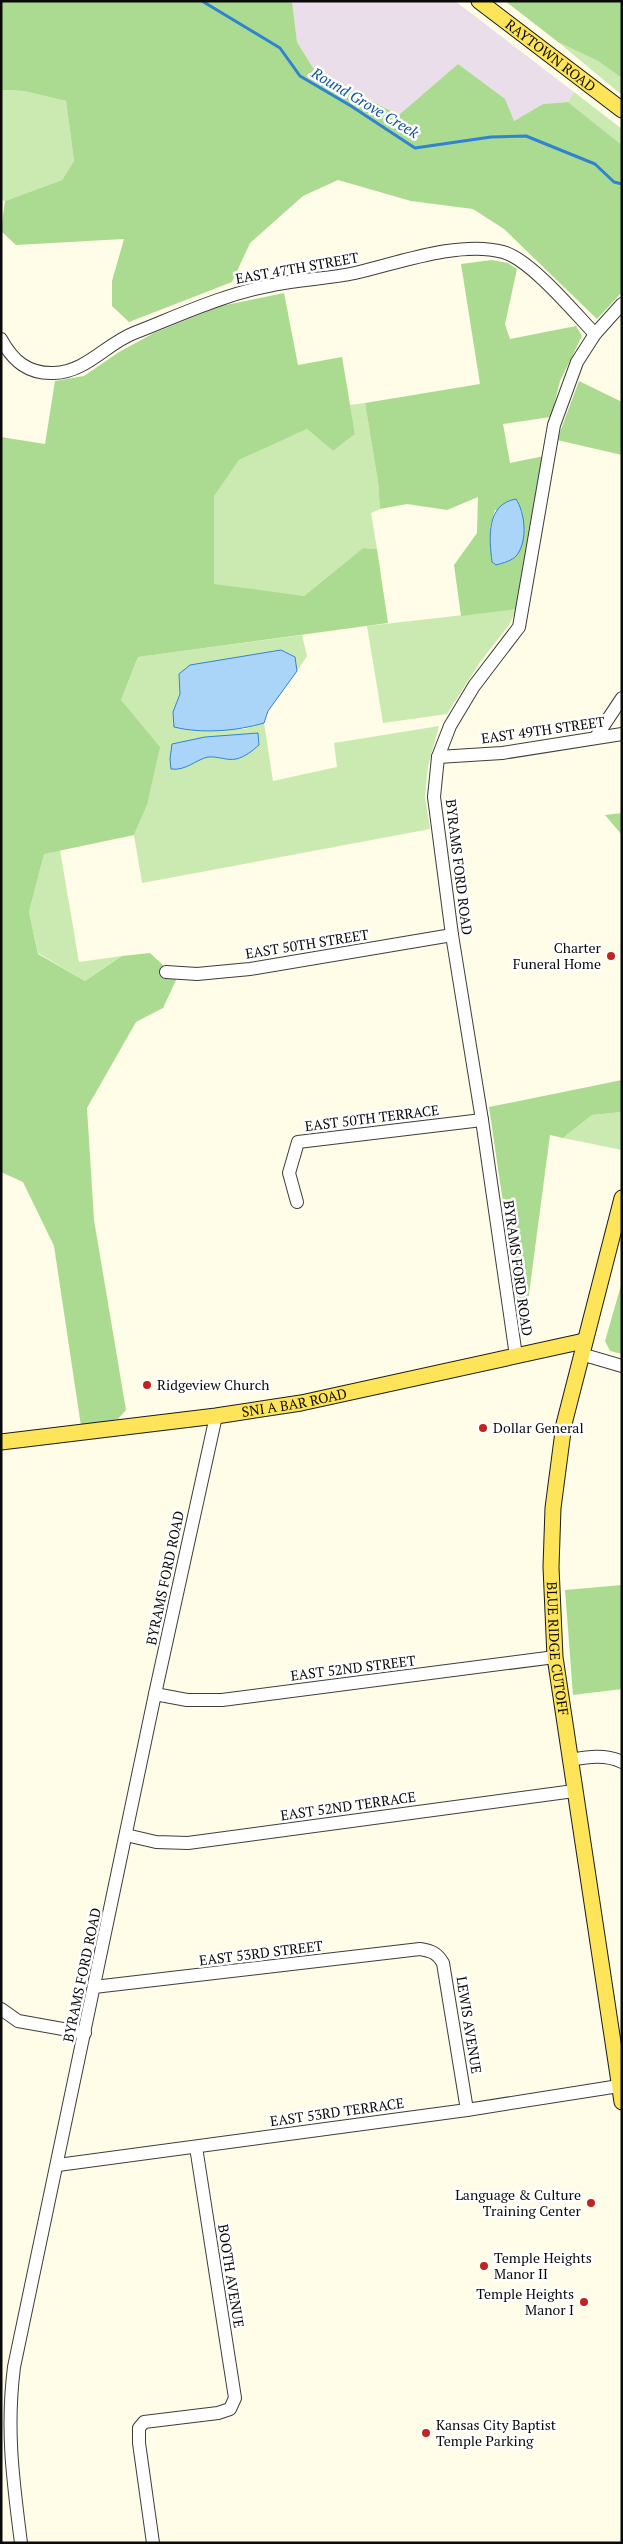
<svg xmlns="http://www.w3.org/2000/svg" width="623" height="2544" viewBox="0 0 623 2544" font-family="'PT Serif',serif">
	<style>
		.industrial { fill: #eadeea }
		.green { fill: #caeab1 }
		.forest { fill: #abdb90; fill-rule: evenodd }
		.water { fill: #abd5f8; stroke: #2f83d2 }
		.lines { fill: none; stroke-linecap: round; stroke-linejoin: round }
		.stream { stroke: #2f83d2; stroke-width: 3 }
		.minor-casing { stroke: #3d3d3d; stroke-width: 14 }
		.major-casing { stroke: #1b1b1b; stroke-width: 17 }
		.minor { stroke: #fff; stroke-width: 12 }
		.major { stroke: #fee459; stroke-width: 15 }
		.poi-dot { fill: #bf241e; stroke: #fff; stroke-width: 2 }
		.labels { text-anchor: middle; stroke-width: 5; stroke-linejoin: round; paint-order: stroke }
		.street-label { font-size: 14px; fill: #0a0a0a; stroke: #fff }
		.poi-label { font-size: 14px; fill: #0a0a0a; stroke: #fff; text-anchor: start }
		.water-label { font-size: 15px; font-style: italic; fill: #1055a0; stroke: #fff }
	</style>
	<rect width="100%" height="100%" fill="#fffce8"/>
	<polygon class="industrial" points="292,1 455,1 574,92 568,102 543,104 514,121 458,64 400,115 315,71 297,42"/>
	<g class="green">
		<polygon points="558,42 598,61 620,76 622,78 622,95"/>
		<polygon points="1,90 24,91 66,101 74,161 62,180 5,201 1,200"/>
		<polygon points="574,92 622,129 622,145 568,102"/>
		<polygon points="365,403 378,482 380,509 371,513 377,549 363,548 304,596 214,585 214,495 239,460 307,429 333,451 355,434 350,405"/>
		<polygon points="517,609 509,625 480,662 447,714 383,723 367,626"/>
		<polygon points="302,635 307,656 297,671 295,657 179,674 180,694 173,712 187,730 245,729 264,723 273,781 337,767 334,743 439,726 428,766 425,797 430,829 142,883 134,835 147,805 121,700 138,657"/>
		<polygon points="60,850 79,962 122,956 85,981 38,953 29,912 44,853"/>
		<polygon points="622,1112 622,1150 563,1138 592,1115"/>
	</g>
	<g class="forest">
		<polygon points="1,1 292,1 297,42 315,71 399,115 458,64 505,99 514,121 543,104 568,102 622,145 622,292 597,319 504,229 473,209 411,201 338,180 303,196 250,243 232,282 129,322 112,306 112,281 124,239 16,245 1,231 5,201 62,180 74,161 66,101 24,91 1,90"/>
		<polygon points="505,1 622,1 622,78 598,61 558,42"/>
		<path d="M492,260l16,3 9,6 -12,55 5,15 66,-13 6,10 -22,45 -9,36 -48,7 7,39 34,-7 -27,153 -56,7 -7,-51 23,-32 1,-36 -31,13 -40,-6 -27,5 -2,-27 -13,-79 115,-19 -19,-120zM495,510h27l1,30 -27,25 -4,-3 -2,-34z"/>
		<polygon points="284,293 298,365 342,357 355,434 333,451 307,429 239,460 214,496 214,584 304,596 363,548 377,549 388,623 138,657 121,700 160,747 147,805 134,835 44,854 29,912 38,954 85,981 122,956 150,953 177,978 163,1008 136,1022 87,1108 94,1220 126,1410 118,1419 81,1426 54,1246 23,1182 1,1172 1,437 45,444 55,381 84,376 119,352 154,333 221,306"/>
		<polygon points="579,381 622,402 622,455 557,440"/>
		<polygon points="622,813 622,835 605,815"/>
		<polygon points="622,1080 622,1112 592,1115 563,1138 550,1135 523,1339 489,1107"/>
		<polygon points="622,1282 622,1354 610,1351 605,1341"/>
		<polygon points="622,1585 622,1689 573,1695 565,1590"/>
	</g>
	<g class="water">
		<path d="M516,499c9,14 12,41 1,56 -5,6 -14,8 -21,10l-4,-3c-3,-24 -6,-58 24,-63z"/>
		<path d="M281,650l14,7 2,14 -29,40 -4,12c-27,8 -62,11 -90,4l-1,-15 7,-18 -1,-20 11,-9z"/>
		<path d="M258,733l1,12c-7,6 -14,12 -23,14 -9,2 -18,-3 -28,-2 -13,3 -22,14 -37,12l-1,-10 2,-15 33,-7z"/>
	</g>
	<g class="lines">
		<polyline class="stream" points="202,1 280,48 300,76 351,106 415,148 491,137 526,136 595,164 614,182 622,184"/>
		<g class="minor-casing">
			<g id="minor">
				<path d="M1,339c12,22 27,35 53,34 32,-1 52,-29 80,-40 46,-18 90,-39 139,-48 27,-6 55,-6 82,-12 43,-10 105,-33 148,-21 27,7 72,61 92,82"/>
				<polyline points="596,737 622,698"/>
				<polyline points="438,757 502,753 622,734"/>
				<polyline points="166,972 197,974 250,969 452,935"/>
				<polyline points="297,1202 289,1173 298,1142 482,1120"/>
				<polyline points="581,1354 622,1366"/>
				<polyline points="516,1356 482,1120 452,935 434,797 438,757 450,726 474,686 519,627 554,425 577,362 595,334 622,304"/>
				<polyline points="155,1694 187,1700 222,1700 555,1657"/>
				<path d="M570,1760c18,-3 35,-6 52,2"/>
				<polyline points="126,1835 156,1842 188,1843 574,1791"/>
				<path d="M94,1987l326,-38c12,2 17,4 23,14l24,147"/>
				<polyline points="1,2009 18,2021 85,2033"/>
				<polyline points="58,2165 467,2110 619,2086"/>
				<path d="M21,2543c-8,-63 -15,-113 -7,-176l141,-673 61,-278"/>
				<polyline points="153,2543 139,2443 139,2428 144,2422 218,2413 230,2409 235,2398 196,2147"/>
			</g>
		</g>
		<g class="major-casing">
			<g id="major">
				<path id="s1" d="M479,1l143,109"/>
				<path id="s2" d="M622,1198l-58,226 -11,84 -2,59 4,90 67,445"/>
				<path id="s3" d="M1,1442l215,-26 85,-13 283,-62"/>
			</g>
		</g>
		<use href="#minor" class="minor"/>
		<use href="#major" class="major"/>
	</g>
	<g class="poi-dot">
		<circle cx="611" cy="956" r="5"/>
		<circle cx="147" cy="1385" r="5"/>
		<circle cx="483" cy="1428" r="5"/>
		<circle cx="591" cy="2203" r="5"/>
		<circle cx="484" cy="2266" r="5"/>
		<circle cx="584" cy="2302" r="5"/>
		<circle cx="426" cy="2433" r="5"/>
	</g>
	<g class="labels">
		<g class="street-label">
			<text dy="5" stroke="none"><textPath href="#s1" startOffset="90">RAYTOWN ROAD</textPath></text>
			<text transform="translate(297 268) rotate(-10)" y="5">EAST 47TH STREET</text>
			<text transform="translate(543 730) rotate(-8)" y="5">EAST 49TH STREET</text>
			<text transform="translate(459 867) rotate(83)" y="5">BYRAMS FORD ROAD</text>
			<text transform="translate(307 944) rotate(-9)" y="5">EAST 50TH STREET</text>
			<text transform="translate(372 1118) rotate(-7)" y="5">EAST 50TH TERRACE</text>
			<text transform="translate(518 1268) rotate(82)" y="5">BYRAMS FORD ROAD</text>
			<text dy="5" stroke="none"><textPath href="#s3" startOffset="296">SNI A BAR ROAD</textPath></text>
			<text transform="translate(165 1578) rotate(-78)" y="5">BYRAMS FORD ROAD</text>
			<text dy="5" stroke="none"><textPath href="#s2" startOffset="459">BLUE RIDGE CUTOFF</textPath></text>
			<text transform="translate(353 1668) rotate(-7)" y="5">EAST 52ND STREET</text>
			<text transform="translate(348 1806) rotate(-8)" y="5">EAST 52ND TERRACE</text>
			<text transform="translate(261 1953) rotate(-7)" y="5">EAST 53RD STREET</text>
			<text transform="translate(82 1975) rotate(-78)" y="5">BYRAMS FORD ROAD</text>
			<text transform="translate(469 2025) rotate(81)" y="5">LEWIS AVENUE</text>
			<text transform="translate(337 2112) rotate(-8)" y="5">EAST 53RD TERRACE</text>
			<text transform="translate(231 2276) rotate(81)" y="5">BOOTH AVENUE</text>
		</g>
		<g class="poi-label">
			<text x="601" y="953" text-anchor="end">Charter<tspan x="601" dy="16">Funeral Home</tspan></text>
			<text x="157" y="1390">Ridgeview Church</text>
			<text x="493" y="1433">Dollar General</text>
			<text x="581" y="2200" text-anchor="end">Language &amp; Culture<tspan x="581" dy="16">Training Center</tspan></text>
			<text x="494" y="2263">Temple Heights<tspan x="494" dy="16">Manor II</tspan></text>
			<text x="574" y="2299" text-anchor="end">Temple Heights<tspan x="574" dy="16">Manor I</tspan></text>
			<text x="436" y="2430">Kansas City Baptist<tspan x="436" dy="16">Temple Parking</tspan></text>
		</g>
		<g class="water-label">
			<text transform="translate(365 103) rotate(31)" y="5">Round Grove Creek</text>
		</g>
	</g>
	<rect width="623" height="2544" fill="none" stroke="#0a0a0a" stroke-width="5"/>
</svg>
